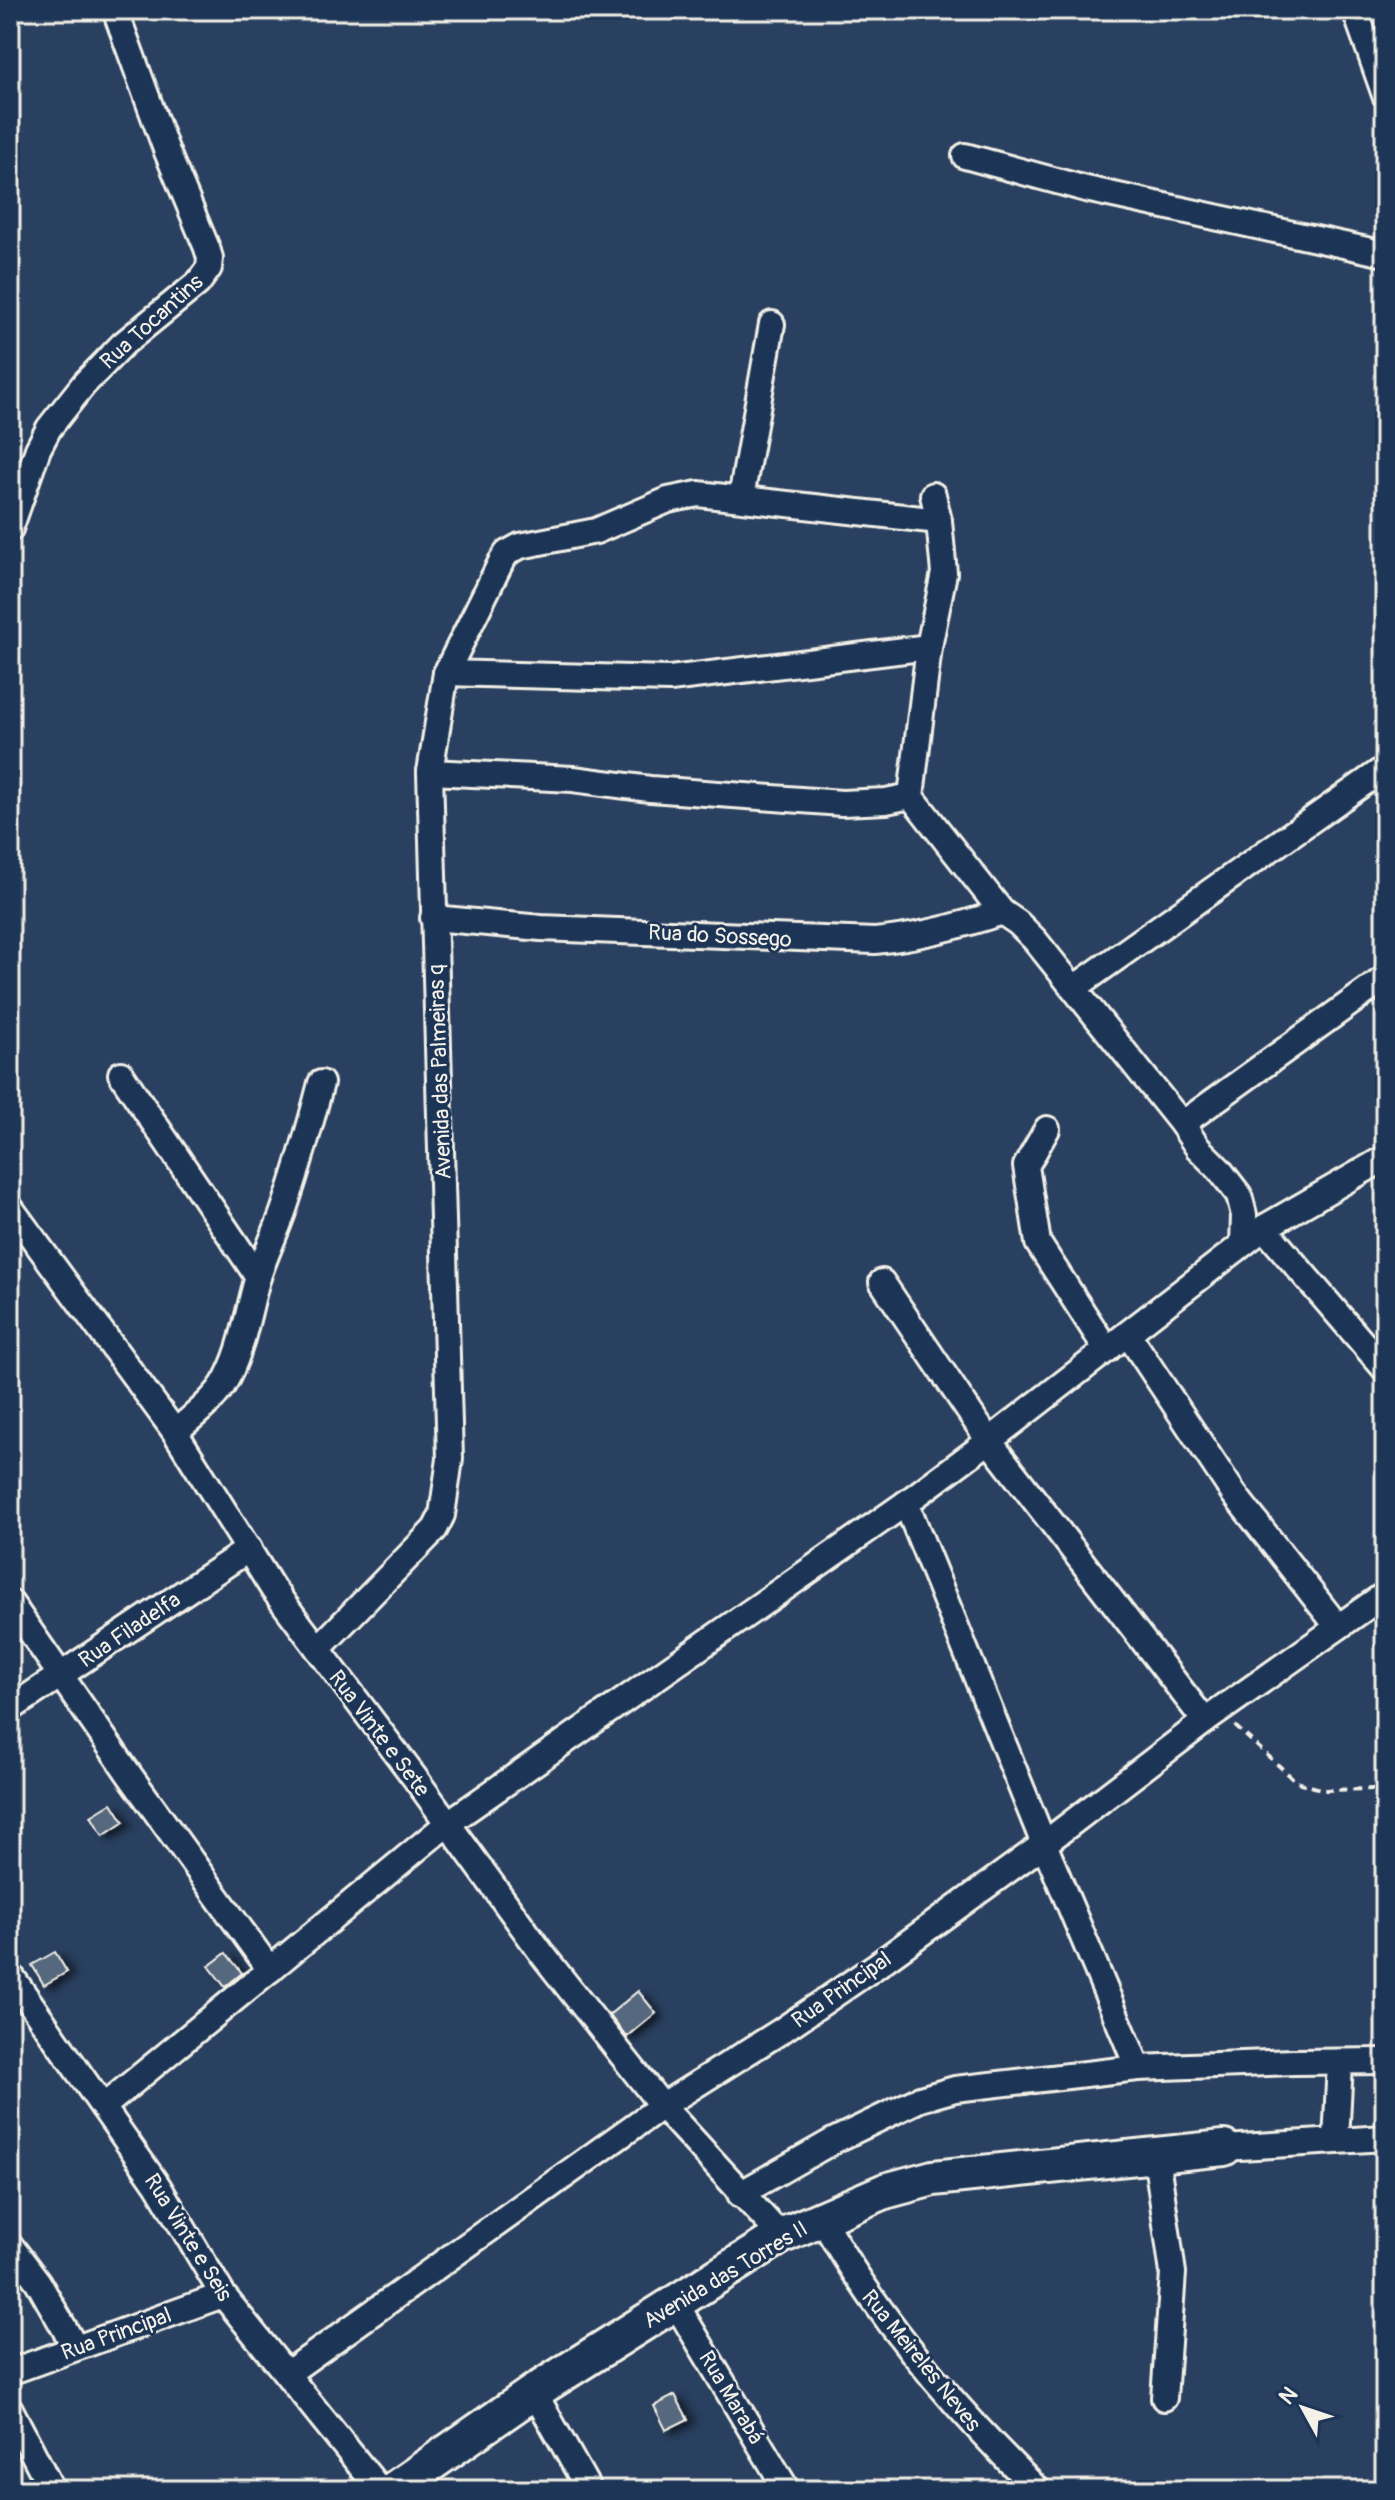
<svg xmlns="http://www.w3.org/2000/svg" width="1395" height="2500" viewBox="0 0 1395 2500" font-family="Pangolin,sans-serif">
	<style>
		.building { fill: #56677d; stroke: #f4f1e8; stroke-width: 2; filter: url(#shadow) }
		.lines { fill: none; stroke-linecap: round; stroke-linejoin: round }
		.street-casing { stroke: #f4f1e8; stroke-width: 30 }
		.secondary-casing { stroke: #f4f1e8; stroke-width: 40 }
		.path { stroke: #f4f1e8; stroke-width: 4; stroke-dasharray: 8 6; stroke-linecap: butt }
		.street { stroke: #1d3557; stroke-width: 24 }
		.secondary { stroke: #1d3557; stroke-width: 34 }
		.labels { text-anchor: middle; stroke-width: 6; stroke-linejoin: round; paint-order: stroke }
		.street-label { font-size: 22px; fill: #f4f1e8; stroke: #1d3557 }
	</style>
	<defs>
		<filter id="shadow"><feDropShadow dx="7" dy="4" stdDeviation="4" flood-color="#0009"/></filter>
	</defs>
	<rect width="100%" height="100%" fill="#2a4060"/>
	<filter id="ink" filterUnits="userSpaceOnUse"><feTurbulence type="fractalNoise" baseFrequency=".0125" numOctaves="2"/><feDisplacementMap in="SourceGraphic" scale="16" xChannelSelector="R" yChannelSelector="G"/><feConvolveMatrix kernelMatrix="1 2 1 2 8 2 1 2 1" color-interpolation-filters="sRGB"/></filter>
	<g filter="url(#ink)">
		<g class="building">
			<polygon points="112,1803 124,1822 103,1836 91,1816"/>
			<polygon points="55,1952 67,1972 44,1985 32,1965"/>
			<polygon points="226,1953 242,1973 225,1987 209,1966"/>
			<polygon points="638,1991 656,2013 627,2037 609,2015"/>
			<polygon points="675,2395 688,2419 666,2430 654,2406"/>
		</g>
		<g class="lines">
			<g class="street-casing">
				<g id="street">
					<polyline points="1355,10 1385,95"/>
					<polyline points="965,156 1086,189 1385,254"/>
					<polyline points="933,495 939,521 944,573 929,647 911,796 1002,912 1018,923 1035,940 1182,1124 1198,1148 1219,1169 1239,1195 1244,1215 1243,1243"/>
					<polyline points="741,498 772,324"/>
					<polyline points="10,529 38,449 49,428 84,384 123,344 198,283 209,268 210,258 207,248 167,152 115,10"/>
					<polyline points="446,673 670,679 929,647"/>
					<polyline points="430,772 573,779 650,789 842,803 886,801 911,796"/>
					<path d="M433,918l108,10 334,13c44,-4 85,-15 127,-29"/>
					<polyline points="1074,988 1385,768"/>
					<polyline points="121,1074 258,1277"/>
					<polyline points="1182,1124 1385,978"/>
					<polyline points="1047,1129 1026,1166 1038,1243 1107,1350"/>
					<polyline points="10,1207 175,1432 273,1589 415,1778 543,1955 662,2106 781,2236"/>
					<polyline points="1265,1227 1270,1235 1385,1369"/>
					<polyline points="882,1282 989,1441 1205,1721"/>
					<polyline points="1128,1334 1234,1494 1338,1627"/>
					<path d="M175,1432c16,-14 36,-29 48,-47 19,-31 24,-70 34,-105 7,-23 18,-45 26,-68 15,-43 27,-86 38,-129"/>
					<polyline points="906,1503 1044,1844 1138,2068"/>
					<polyline points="10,1602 131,1777 270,1970"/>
					<polyline points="318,1649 435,1529 442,1515 450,1459 430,772 446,673 501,562 507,553 520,546 596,531 668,500 698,494 939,521"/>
					<polyline points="10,1709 249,1549"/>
					<polyline points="10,1974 158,2186 223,2295 380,2490"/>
					<polyline points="103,2107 447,1824 906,1503 989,1441 1265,1227 1385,1158"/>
					<polyline points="1336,2141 1340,2063"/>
					<polyline points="1224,2148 1385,2138"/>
					<polyline points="1156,2155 1173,2273 1164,2398"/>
					<polyline points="740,2194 833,2141 920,2099 955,2089 1138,2068 1294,2062 1385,2061"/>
					<path d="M821,2217c57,102 134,192 217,273"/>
					<polyline points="10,2245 38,2282 75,2347"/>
					<polyline points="676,2304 787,2490"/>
					<polyline points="10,2372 223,2295"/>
					<polyline points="288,2373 662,2106 781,2031 876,1966 1044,1844 1205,1721 1385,1594"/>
					<polyline points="534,2392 589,2490"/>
					<polyline points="10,2409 52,2490"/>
				</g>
			</g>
			<g class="secondary-casing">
				<polyline id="secondary" points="393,2490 534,2392 781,2236 885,2191 933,2178 1224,2148"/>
			</g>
			<polyline class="path" points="1235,1726 1297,1782 1324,1790 1377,1789 1385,1787"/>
			<use href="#street" class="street"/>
			<use href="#secondary" class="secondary"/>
		</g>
	</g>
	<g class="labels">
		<g class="street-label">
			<text transform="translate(151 321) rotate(-42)" y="8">Rua Tocantins</text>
			<text transform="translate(720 935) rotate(3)" y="8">Rua do Sossego</text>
			<text transform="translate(439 1072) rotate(-92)" y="8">Avenida das Palmeiras q</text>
			<text transform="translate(129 1629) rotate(-34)" y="8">Rua Filadelfa</text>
			<text transform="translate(380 1733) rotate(53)" y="8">Rua Vinte e Sete</text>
			<text transform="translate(841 1989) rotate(-35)" y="8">Rua Principal</text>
			<text transform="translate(189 2237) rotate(58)" y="8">Rua Vinte e Seis</text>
			<text transform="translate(725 2274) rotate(-31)" y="8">Avenida das Torres II</text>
			<text transform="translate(116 2333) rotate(-20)" y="8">Rua Principal</text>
			<text transform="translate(922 2360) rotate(51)" y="8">Rua Meireles Neves</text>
			<text transform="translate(732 2397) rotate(59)" y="8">Rua Marabá</text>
		</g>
	</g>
	<rect width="1395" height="2500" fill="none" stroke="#1d3557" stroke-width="40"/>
	<rect x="20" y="20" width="1355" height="2460" fill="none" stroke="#f4f1e8" stroke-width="3" filter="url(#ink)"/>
	<g transform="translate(1303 2408) rotate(310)" stroke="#1d3557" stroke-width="6" paint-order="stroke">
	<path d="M0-6L14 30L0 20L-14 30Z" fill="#f4f1e8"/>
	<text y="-12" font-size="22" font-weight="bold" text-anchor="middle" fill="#f4f1e8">N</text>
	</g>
</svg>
